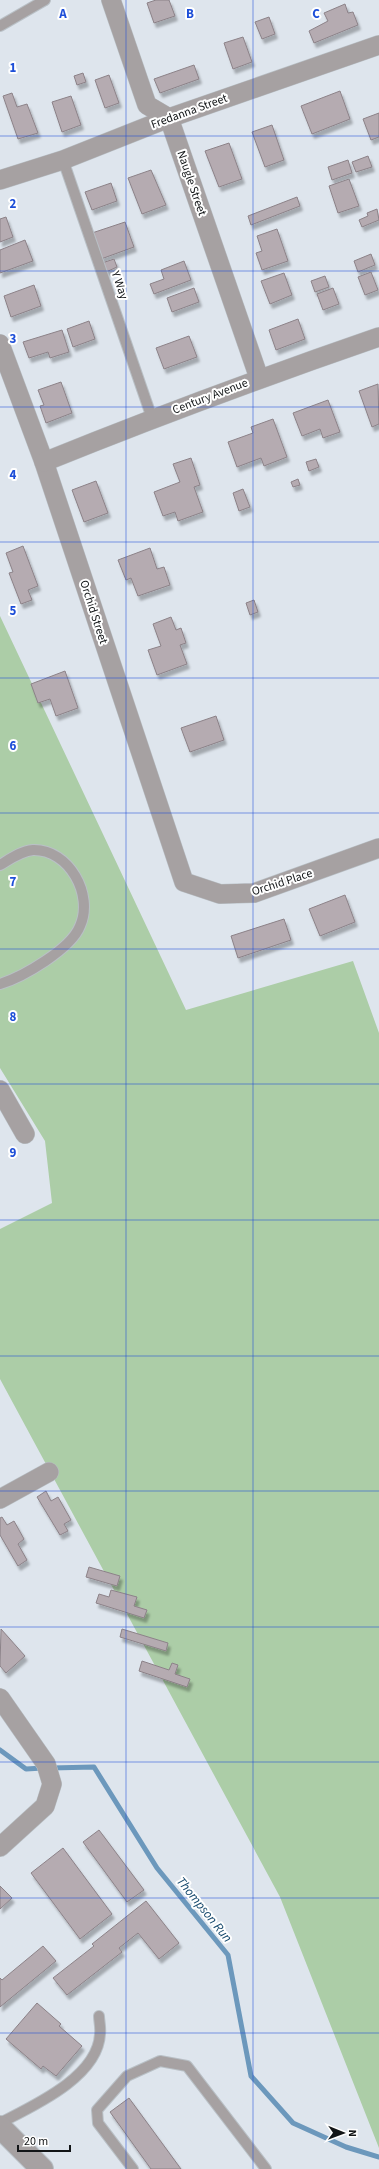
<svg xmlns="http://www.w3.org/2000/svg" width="379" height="2169" viewBox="0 0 379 2169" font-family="'Source Sans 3',sans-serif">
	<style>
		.green { fill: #accda7 }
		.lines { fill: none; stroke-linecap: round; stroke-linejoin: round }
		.stream { stroke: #6c98bc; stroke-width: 5 }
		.building { fill: #b5abb1; stroke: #8c8288; filter: url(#shadow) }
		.service-casing { stroke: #b9c0c6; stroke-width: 12 }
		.minor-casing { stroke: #b9c0c6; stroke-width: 20 }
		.tertiary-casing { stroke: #b9c0c6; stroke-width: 24 }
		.service { stroke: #a6a1a2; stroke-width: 10 }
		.minor { stroke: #a6a1a2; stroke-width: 19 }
		.tertiary { stroke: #a6a1a2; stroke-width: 22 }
		.grid { fill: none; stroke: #1d4ed8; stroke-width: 1; stroke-opacity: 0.55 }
		.labels { text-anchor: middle; stroke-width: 4; stroke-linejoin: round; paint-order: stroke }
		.street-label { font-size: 12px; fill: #121517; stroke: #fff }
		.water-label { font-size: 13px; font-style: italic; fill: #16496d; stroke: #fff }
		.grid-label { font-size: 13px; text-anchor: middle; font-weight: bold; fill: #1d4ed8; stroke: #fff; stroke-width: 4; stroke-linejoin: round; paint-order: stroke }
	</style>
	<defs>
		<filter id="shadow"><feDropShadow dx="2.5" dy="4.5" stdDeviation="1" flood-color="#0004"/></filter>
	</defs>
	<rect width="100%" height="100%" fill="#dee5ed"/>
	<polygon class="green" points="0,616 186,1010 353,961 379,1033 379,2148 280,1897 0,1379 0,1229 52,1203 45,1141 0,1068"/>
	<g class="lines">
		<g class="stream">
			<polyline points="0,1750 26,1769 43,1768"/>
			<polyline points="51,1768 94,1767 157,1868 228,1955 251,2076 293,2123 346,2147 379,2157"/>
		</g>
	</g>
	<g class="building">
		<polygon points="156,0 169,0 175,16 154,23 147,3"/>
		<polygon points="345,4 348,13 353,12 358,25 314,43 309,31 328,21 324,13"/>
		<polygon points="269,17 275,34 262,39 255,22"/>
		<polygon points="243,37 252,62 233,69 224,43"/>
		<polygon points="194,65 199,79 160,93 154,79"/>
		<polygon points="83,73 86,82 77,85 74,76"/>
		<polygon points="109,75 119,103 105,108 95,80"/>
		<polygon points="340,91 350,119 312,134 301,106"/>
		<polygon points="12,93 17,107 27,104 38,133 18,139 3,96"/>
		<polygon points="71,96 81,125 62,132 52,102"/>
		<polygon points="379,113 379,137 371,140 363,119"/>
		<polygon points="272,125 284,160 265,167 252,132"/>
		<polygon points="229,143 242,179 219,187 205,151"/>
		<polygon points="368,156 372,167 356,172 352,162"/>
		<polygon points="348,160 352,173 332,180 328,167"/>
		<polygon points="151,170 166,205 142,214 128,178"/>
		<polygon points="349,179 359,206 338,213 329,186"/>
		<polygon points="111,183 117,201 92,210 85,192"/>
		<polygon points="297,197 300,206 251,225 248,216"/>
		<polygon points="377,209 379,220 362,227 359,220 368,216 367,213"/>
		<polygon points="6,217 13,237 0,242 0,219"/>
		<polygon points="125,222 134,247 101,259 92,233"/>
		<polygon points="277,229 288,261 262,270 256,253 262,251 257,236"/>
		<polygon points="25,240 33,261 0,273 0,250"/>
		<polygon points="371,254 375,265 358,272 354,261"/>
		<polygon points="114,259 117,267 106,272 102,263"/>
		<polygon points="184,261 191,280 154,294 150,284 164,279 161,270"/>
		<polygon points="371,272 378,290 365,295 358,277"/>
		<polygon points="284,273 292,295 270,304 261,281"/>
		<polygon points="325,276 329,287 315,292 311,281"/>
		<polygon points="34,285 41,306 11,317 4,296"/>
		<polygon points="194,288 199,302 172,312 167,298"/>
		<polygon points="333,288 339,304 323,310 317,294"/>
		<polygon points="298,319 305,339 276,350 269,330"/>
		<polygon points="89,321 95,339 73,347 67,329"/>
		<polygon points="62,330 69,352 50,358 48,352 29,358 23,342"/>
		<polygon points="189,336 197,357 164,369 156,348"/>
		<polygon points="61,382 72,413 46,423 40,406 44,405 38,390"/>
		<polygon points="378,384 379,424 372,427 359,391"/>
		<polygon points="328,400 340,432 323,438 320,429 302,436 293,413"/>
		<polygon points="273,419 287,457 264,466 261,458 237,467 228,442 253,433 251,427"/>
		<polygon points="191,458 200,485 194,487 203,512 178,521 175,512 163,516 154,492 180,482 173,464"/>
		<polygon points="316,459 319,467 309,471 306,462"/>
		<polygon points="298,479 300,485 293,487 291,482"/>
		<polygon points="96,481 108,513 84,522 72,490"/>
		<polygon points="243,489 250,507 239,511 233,493"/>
		<polygon points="23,546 38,586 28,590 32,600 21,604 9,573 13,572 6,553"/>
		<polygon points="150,548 157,569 164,567 170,585 138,596 131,578 126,580 118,560"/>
		<polygon points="254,600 258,612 250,615 246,603"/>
		<polygon points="171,617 176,630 181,628 186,643 180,645 187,664 157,675 148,650 161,646 153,624"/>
		<polygon points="65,671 78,708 56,716 50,699 38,703 31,684"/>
		<polygon points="216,716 224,740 190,752 181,728"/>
		<polygon points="345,895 355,922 320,936 309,909"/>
		<polygon points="284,919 291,940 238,958 231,936"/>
		<polygon points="46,1491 51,1501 58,1497 71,1520 64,1524 68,1531 60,1535 37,1497"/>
		<polygon points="2,1517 7,1525 14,1521 24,1539 18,1544 27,1560 18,1566 0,1535 0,1518"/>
		<polygon points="89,1567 120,1576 117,1586 86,1577"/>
		<polygon points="111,1590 137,1597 134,1606 147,1610 144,1618 96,1603 99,1594 109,1597"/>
		<polygon points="1,1629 25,1656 6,1673 0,1666"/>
		<polygon points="122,1629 168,1643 166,1651 120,1637"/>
		<polygon points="142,1661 169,1670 172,1663 178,1665 175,1674 190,1679 187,1687 139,1671"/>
		<polygon points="99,1830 144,1890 127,1902 83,1842"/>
		<polygon points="63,1848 112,1914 80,1939 31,1873"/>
		<polygon points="0,1886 12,1898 0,1909"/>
		<polygon points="146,1901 179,1943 159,1959 138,1933 119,1948 122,1952 67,1995 53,1978 94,1946 92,1944"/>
		<polygon points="43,1946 56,1961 0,2007 0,1978 2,1980"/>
		<polygon points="37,2003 61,2024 59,2026 82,2046 56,2076 43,2066 41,2069 6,2039"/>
		<polygon points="129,2098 181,2169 151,2169 110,2112"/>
	</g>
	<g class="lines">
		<g class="service-casing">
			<g id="service">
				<polyline points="0,26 45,0"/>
				<polyline points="63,160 152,418"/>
				<path d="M0,865c10,-6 21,-14 33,-15 36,-1 61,45 47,76 -9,23 -57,51 -80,58"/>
				<path d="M0,2123c33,-17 98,-46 100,-89 1,-6 -1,-13 -1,-18"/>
				<polyline points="133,2169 98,2123 97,2110 127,2076 160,2061 187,2066 266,2169"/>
			</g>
		</g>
		<g class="minor-casing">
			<g id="minor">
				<polyline points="111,0 147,105 169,118 259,378"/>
				<polyline points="0,180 63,160 169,118 379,45"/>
				<polyline points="0,344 44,462 184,882 220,894 254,893 379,848"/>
				<path d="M44,462c111,-45 222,-86 335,-125"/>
				<polyline points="0,1090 25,1134"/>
				<polyline points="0,1499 49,1472"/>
				<polyline points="0,1698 46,1764 52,1784 45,1806 0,1847"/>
			</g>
		</g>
		<g class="tertiary-casing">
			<polyline id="tertiary" points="0,2127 42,2169"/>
		</g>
		<use href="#service" class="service"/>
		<use href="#minor" class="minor"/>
		<use href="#tertiary" class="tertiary"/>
	</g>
	<path class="grid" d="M126,0v2169M253,0v2169M0,136h379M0,271h379M0,407h379M0,542h379M0,678h379M0,813h379M0,949h379M0,1084h379M0,1220h379M0,1356h379M0,1491h379M0,1627h379M0,1762h379M0,1898h379M0,2033h379"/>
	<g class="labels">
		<g class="street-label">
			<text transform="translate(189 111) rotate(-20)" y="4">Fredanna Street</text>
			<text transform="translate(192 183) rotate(71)" y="4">Naugle Street</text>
			<text transform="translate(120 285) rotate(71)" y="4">Y Way</text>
			<text transform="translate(210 396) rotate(-21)" y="4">Century Avenue</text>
			<text transform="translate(94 612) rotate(72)" y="4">Orchid Street</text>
			<text transform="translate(282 882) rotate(-18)" y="4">Orchid Place</text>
		</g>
		<g class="water-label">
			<text transform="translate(205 1909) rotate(51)" y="5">Thompson Run</text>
		</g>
	</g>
	<g class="grid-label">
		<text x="63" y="18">A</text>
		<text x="190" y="18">B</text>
		<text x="316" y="18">C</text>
		<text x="13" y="72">1</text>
		<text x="13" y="208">2</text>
		<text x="13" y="343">3</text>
		<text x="13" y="479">4</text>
		<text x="13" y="615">5</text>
		<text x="13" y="750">6</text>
		<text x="13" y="886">7</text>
		<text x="13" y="1021">8</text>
		<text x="13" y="1157">9</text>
	</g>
	<g transform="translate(343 2133) rotate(91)" stroke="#ffffff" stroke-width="3" paint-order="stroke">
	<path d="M0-3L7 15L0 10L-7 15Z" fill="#121517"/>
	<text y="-6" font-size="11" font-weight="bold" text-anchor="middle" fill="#121517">N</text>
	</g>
	<path d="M18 2145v6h52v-6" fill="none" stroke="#121517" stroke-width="2"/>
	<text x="24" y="2145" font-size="12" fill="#121517" stroke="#ffffff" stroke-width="3" paint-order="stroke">20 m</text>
</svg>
